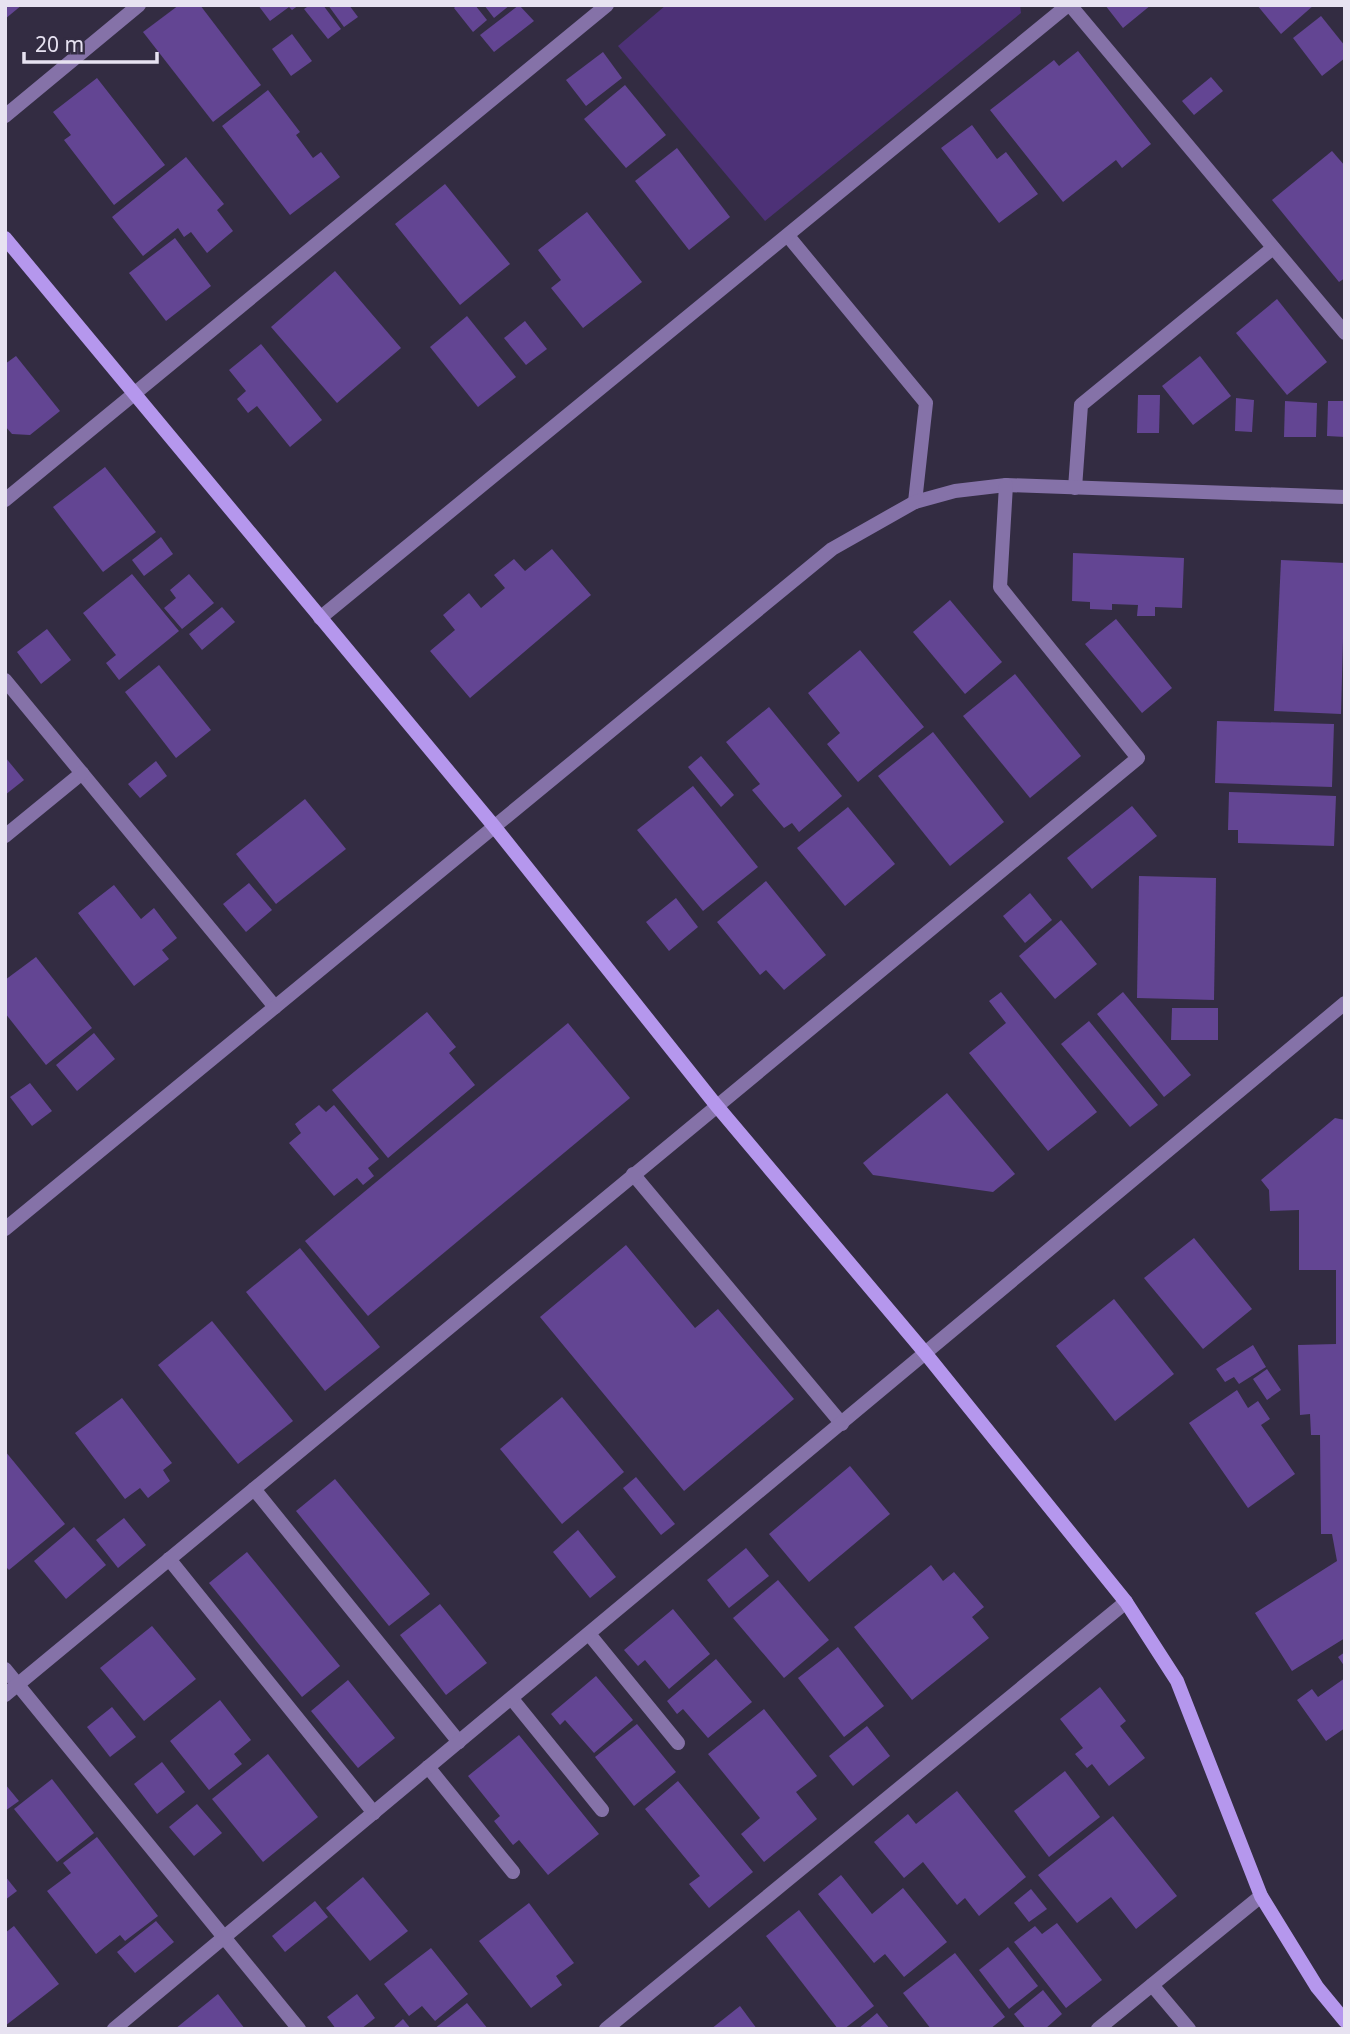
<svg xmlns="http://www.w3.org/2000/svg" width="1350" height="2034" viewBox="0 0 1350 2034" font-family="'Noto Sans',sans-serif">
	<style>
		.green { fill: #4d3177 }
		.building { fill: #634593 }
		.lines { fill: none; stroke-linecap: round; stroke-linejoin: round }
		.lane { stroke: #8572a8; stroke-width: 14 }
		.street { stroke: #8572a8; stroke-width: 14 }
		.secondary { stroke: #b597ed; stroke-width: 14 }
	</style>
	<rect width="100%" height="100%" fill="#332c42"/>
	<polygon class="green" points="666,5 1020,5 1021,13 765,221 618,46"/>
	<g class="building">
		<polygon points="5,5 22,5 5,19"/>
		<polygon points="179,5 200,5 261,85 213,122 143,32"/>
		<polygon points="258,5 299,5 292,10 289,7 270,21"/>
		<polygon points="310,5 323,5 341,29 328,39 304,9"/>
		<polygon points="328,5 349,5 358,17 344,27"/>
		<polygon points="457,5 475,5 487,20 473,32 454,8"/>
		<polygon points="484,5 510,5 494,18"/>
		<polygon points="519,5 534,21 494,52 480,35"/>
		<polygon points="1105,5 1151,5 1123,28"/>
		<polygon points="1257,5 1314,5 1281,34"/>
		<polygon points="1321,16 1345,46 1345,58 1322,76 1293,38"/>
		<polygon points="292,34 312,61 291,76 272,49"/>
		<polygon points="1078,51 1151,144 1122,168 1116,160 1063,202 990,110 1054,60 1059,66"/>
		<polygon points="603,52 622,78 586,106 566,80"/>
		<polygon points="1211,77 1223,91 1194,115 1182,101"/>
		<polygon points="97,78 165,165 114,205 64,140 71,135 53,112"/>
		<polygon points="625,85 666,135 626,168 584,119"/>
		<polygon points="268,90 300,132 296,135 313,158 321,152 340,177 290,215 222,126"/>
		<polygon points="972,125 997,159 1006,152 1038,194 999,223 941,148"/>
		<polygon points="677,148 730,217 689,250 635,181"/>
		<polygon points="1332,151 1345,166 1345,278 1339,282 1272,200"/>
		<polygon points="186,157 224,204 217,210 233,231 207,253 191,232 184,237 178,228 143,256 112,217"/>
		<polygon points="445,184 510,264 460,305 395,224"/>
		<polygon points="587,212 642,282 583,328 551,288 561,280 538,250"/>
		<polygon points="175,238 211,286 166,321 129,273"/>
		<polygon points="335,271 401,348 337,403 271,327"/>
		<polygon points="1277,299 1327,362 1287,395 1236,333"/>
		<polygon points="467,316 516,377 478,407 430,347"/>
		<polygon points="525,321 547,349 526,365 504,338"/>
		<polygon points="261,344 322,420 290,447 257,406 248,413 237,399 246,391 229,370"/>
		<polygon points="16,356 60,411 30,435 12,434 5,426 5,364"/>
		<polygon points="1200,356 1231,396 1193,425 1162,386"/>
		<polygon points="1138,395 1160,395 1159,433 1137,433"/>
		<polygon points="1236,398 1254,400 1252,432 1235,431"/>
		<polygon points="1285,401 1317,403 1316,437 1284,437"/>
		<polygon points="1328,401 1345,401 1345,437 1327,436"/>
		<polygon points="105,467 156,532 103,572 53,507"/>
		<polygon points="161,537 173,554 144,576 132,560"/>
		<polygon points="552,549 591,595 470,698 430,651 455,630 443,615 469,593 481,608 505,588 494,575 514,559 525,571"/>
		<polygon points="1073,553 1184,558 1182,608 1155,607 1155,616 1137,616 1138,605 1112,604 1112,610 1090,609 1090,602 1072,601"/>
		<polygon points="1281,560 1345,563 1341,714 1274,711"/>
		<polygon points="132,574 179,631 119,680 106,663 116,655 83,613"/>
		<polygon points="189,574 214,603 182,629 164,608 176,598 170,590"/>
		<polygon points="950,600 1002,662 965,694 913,632"/>
		<polygon points="222,607 235,622 202,650 189,634"/>
		<polygon points="1116,619 1172,688 1142,713 1085,644"/>
		<polygon points="47,629 71,660 41,684 17,652"/>
		<polygon points="860,650 924,727 858,782 827,744 840,733 808,693"/>
		<polygon points="159,665 211,730 176,758 125,692"/>
		<polygon points="1015,674 1081,756 1030,798 963,716"/>
		<polygon points="769,707 842,796 799,832 792,823 784,828 752,790 760,784 726,742"/>
		<polygon points="1217,721 1334,724 1332,787 1215,783"/>
		<polygon points="933,732 1004,822 950,866 878,776"/>
		<polygon points="701,756 734,795 721,807 688,767"/>
		<polygon points="5,757 24,780 5,795"/>
		<polygon points="156,761 167,776 140,798 128,784"/>
		<polygon points="693,786 758,867 703,911 637,830"/>
		<polygon points="1229,792 1336,796 1334,846 1238,843 1238,830 1228,830"/>
		<polygon points="305,799 346,849 276,904 236,854"/>
		<polygon points="1132,806 1157,836 1092,889 1067,858"/>
		<polygon points="848,807 895,864 845,906 797,848"/>
		<polygon points="1139,876 1216,878 1214,1000 1137,998"/>
		<polygon points="766,881 826,955 784,990 766,970 760,975 717,922"/>
		<polygon points="249,883 272,910 246,932 223,904"/>
		<polygon points="114,885 141,919 154,908 177,938 162,950 169,959 134,986 78,913"/>
		<polygon points="1030,893 1052,920 1025,943 1003,916"/>
		<polygon points="676,898 698,927 669,951 646,922"/>
		<polygon points="1061,920 1097,964 1055,999 1019,956"/>
		<polygon points="36,957 92,1028 46,1065 5,1013 5,980"/>
		<polygon points="1001,992 1097,1112 1048,1151 969,1053 1006,1023 989,1001"/>
		<polygon points="1123,992 1191,1075 1164,1097 1097,1014"/>
		<polygon points="1172,1008 1218,1008 1218,1040 1171,1040"/>
		<polygon points="427,1012 456,1047 449,1053 475,1085 388,1158 332,1090"/>
		<polygon points="1089,1021 1158,1105 1130,1127 1061,1044"/>
		<polygon points="568,1023 630,1098 368,1316 305,1241"/>
		<polygon points="94,1033 115,1059 77,1091 56,1065"/>
		<polygon points="30,1083 52,1111 32,1126 10,1097"/>
		<polygon points="947,1093 1015,1174 993,1192 873,1175 863,1163"/>
		<polygon points="319,1105 326,1112 334,1105 379,1159 368,1168 374,1176 363,1185 357,1178 334,1196 289,1143 301,1133 295,1124"/>
		<polygon points="1335,1118 1345,1120 1345,1638 1292,1671 1255,1613 1337,1561 1332,1534 1321,1534 1320,1435 1311,1435 1310,1414 1300,1415 1298,1345 1336,1344 1336,1270 1299,1270 1299,1210 1270,1211 1269,1190 1261,1180"/>
		<polygon points="1194,1238 1252,1309 1203,1349 1144,1278"/>
		<polygon points="626,1245 695,1328 718,1309 794,1399 684,1491 540,1317"/>
		<polygon points="300,1248 380,1347 325,1391 246,1292"/>
		<polygon points="1114,1299 1174,1374 1115,1421 1056,1346"/>
		<polygon points="212,1321 293,1421 238,1464 158,1365"/>
		<polygon points="1253,1345 1266,1367 1239,1384 1234,1377 1225,1382 1216,1369"/>
		<polygon points="1267,1369 1281,1390 1267,1400 1253,1379"/>
		<polygon points="1237,1390 1248,1408 1258,1401 1270,1419 1261,1425 1295,1474 1248,1508 1189,1423"/>
		<polygon points="562,1397 624,1472 562,1524 500,1449"/>
		<polygon points="122,1398 172,1463 163,1470 170,1481 148,1498 140,1488 125,1499 75,1433"/>
		<polygon points="5,1451 65,1524 9,1570 5,1566"/>
		<polygon points="850,1466 890,1514 809,1582 769,1534"/>
		<polygon points="636,1477 675,1524 661,1535 623,1488"/>
		<polygon points="335,1479 430,1594 389,1626 296,1511"/>
		<polygon points="124,1518 146,1545 118,1568 96,1540"/>
		<polygon points="74,1527 106,1565 66,1599 34,1561"/>
		<polygon points="578,1530 616,1577 590,1598 553,1552"/>
		<polygon points="746,1548 769,1576 729,1608 707,1580"/>
		<polygon points="247,1552 340,1666 302,1697 209,1583"/>
		<polygon points="931,1565 943,1581 954,1572 984,1607 972,1617 989,1638 912,1700 854,1627"/>
		<polygon points="778,1580 829,1640 784,1678 733,1618"/>
		<polygon points="440,1604 487,1663 446,1695 400,1635"/>
		<polygon points="673,1609 710,1654 669,1689 645,1660 638,1666 624,1650"/>
		<polygon points="152,1626 196,1679 144,1721 100,1668"/>
		<polygon points="838,1647 884,1706 844,1737 798,1678"/>
		<polygon points="1345,1652 1345,1667 1338,1657"/>
		<polygon points="716,1659 752,1702 708,1738 683,1709 677,1714 667,1701"/>
		<polygon points="596,1676 633,1720 594,1753 565,1720 560,1725 551,1714"/>
		<polygon points="1345,1678 1345,1728 1326,1741 1297,1700 1312,1689 1318,1697"/>
		<polygon points="348,1680 395,1738 358,1768 311,1711"/>
		<polygon points="1100,1687 1126,1721 1120,1726 1145,1758 1109,1786 1092,1764 1087,1768 1075,1754 1083,1748 1060,1719"/>
		<polygon points="220,1700 251,1740 234,1754 242,1764 209,1790 170,1741"/>
		<polygon points="112,1707 136,1737 110,1757 87,1727"/>
		<polygon points="764,1709 817,1776 796,1792 817,1819 764,1862 741,1834 760,1818 708,1754"/>
		<polygon points="637,1724 676,1772 634,1806 595,1757"/>
		<polygon points="867,1726 890,1756 853,1786 829,1756"/>
		<polygon points="519,1735 599,1834 548,1875 519,1840 513,1845 494,1821 500,1816 468,1776"/>
		<polygon points="268,1754 318,1817 263,1862 212,1799"/>
		<polygon points="162,1762 185,1792 157,1814 134,1784"/>
		<polygon points="1065,1771 1100,1817 1049,1857 1014,1811"/>
		<polygon points="52,1779 94,1833 57,1862 14,1809"/>
		<polygon points="678,1781 753,1872 709,1908 689,1884 700,1876 645,1809"/>
		<polygon points="5,1784 19,1801 5,1811"/>
		<polygon points="957,1791 1026,1877 979,1916 965,1898 957,1905 923,1862 904,1878 874,1842 908,1814 916,1824"/>
		<polygon points="197,1804 222,1833 194,1856 169,1827"/>
		<polygon points="1113,1816 1177,1896 1136,1929 1111,1897 1077,1923 1038,1875"/>
		<polygon points="97,1837 158,1916 125,1941 120,1935 96,1954 47,1891 71,1873 63,1863"/>
		<polygon points="841,1875 872,1914 903,1888 947,1942 904,1977 885,1954 874,1963 818,1894"/>
		<polygon points="5,1876 17,1891 5,1900"/>
		<polygon points="363,1877 408,1931 370,1961 326,1908"/>
		<polygon points="1031,1889 1047,1909 1029,1922 1014,1903"/>
		<polygon points="315,1901 328,1917 285,1952 272,1936"/>
		<polygon points="529,1903 574,1963 556,1976 562,1985 531,2008 479,1941"/>
		<polygon points="799,1910 874,2006 844,2029 838,2029 766,1936"/>
		<polygon points="156,1921 174,1942 135,1973 117,1952"/>
		<polygon points="1057,1923 1102,1980 1066,2008 1014,1942 1035,1926 1042,1934"/>
		<polygon points="14,1926 59,1984 5,2026 5,1933"/>
		<polygon points="1008,1947 1038,1986 1009,2009 979,1970"/>
		<polygon points="431,1948 468,1994 435,2021 422,2006 409,2016 384,1984"/>
		<polygon points="955,1953 1005,2017 990,2029 931,2029 903,1993"/>
		<polygon points="1043,1990 1062,2014 1045,2029 1026,2029 1014,2014"/>
		<polygon points="218,1994 245,2029 175,2029"/>
		<polygon points="357,1994 375,2018 361,2029 336,2029 327,2017"/>
		<polygon points="467,2003 488,2029 434,2029"/>
		<polygon points="740,2006 757,2029 711,2029"/>
		<polygon points="877,2013 890,2029 858,2029"/>
		<polygon points="403,2019 411,2029 392,2029"/>
	</g>
	<g class="lines">
		<g class="lane">
			<polyline points="788,236 926,403 915,502"/>
			<polyline points="633,1174 842,1424"/>
			<polyline points="254,1489 459,1742"/>
			<polyline points="169,1559 374,1813"/>
			<polyline points="589,1634 678,1743"/>
			<polyline points="512,1699 602,1810"/>
			<polyline points="428,1767 513,1872"/>
			<polyline points="1152,1985 1189,2029"/>
		</g>
		<g class="street">
			<polyline points="1070,5 1345,333"/>
			<polyline points="5,116 139,5"/>
			<polyline points="1075,488 1081,405 1273,248"/>
			<polyline points="5,500 607,5"/>
			<polyline points="320,618 1068,5"/>
			<polyline points="5,680 275,1007"/>
			<polyline points="5,836 82,773"/>
			<polyline points="5,1229 832,549 915,502 955,491 1006,485 1345,497"/>
			<polyline points="5,1669 299,2029"/>
			<polyline points="5,1695 1138,758 1000,587 1006,485"/>
			<polyline points="114,2029 1345,1003"/>
			<polyline points="606,2029 1126,1602"/>
			<polyline points="1098,2029 1261,1896"/>
		</g>
		<polyline class="secondary" points="5,238 493,825 716,1105 926,1354 1126,1602 1177,1681 1261,1896 1317,1987 1345,2021"/>
	</g>
	<rect width="1350" height="2034" fill="none" stroke="#e7e2f1" stroke-width="14"/>
	<path d="M24 52v10h133v-10" fill="none" stroke="#e7e2f1" stroke-width="3.5"/>
	<text x="35" y="52" font-size="21" fill="#e7e2f1" stroke="#332c42" stroke-width="5" paint-order="stroke">20 m</text>
</svg>
